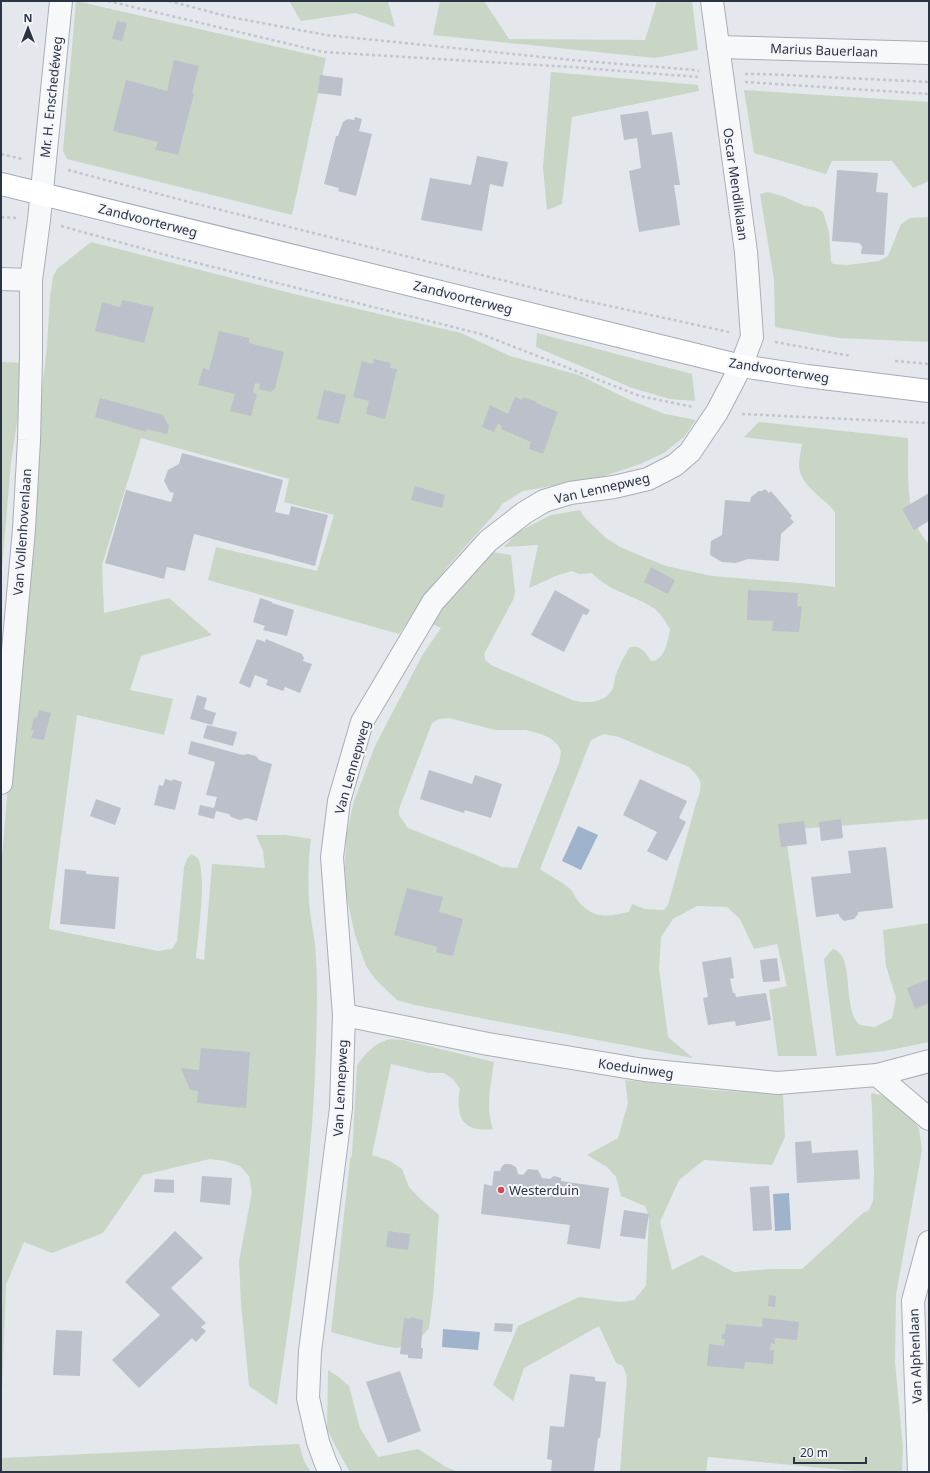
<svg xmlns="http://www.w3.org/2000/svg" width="930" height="1473" viewBox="0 0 930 1473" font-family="'Noto Sans',sans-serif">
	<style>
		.green { fill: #c9d6c5; fill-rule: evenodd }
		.water { fill: #9fb4cc }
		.building { fill: #bbc0ca }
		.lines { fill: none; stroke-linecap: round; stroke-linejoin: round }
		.minor-casing { stroke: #a9aeb7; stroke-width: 24 }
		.major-casing { stroke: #a3abb8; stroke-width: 24 }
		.path { stroke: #c2c5cb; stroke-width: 2.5; stroke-dasharray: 3 3; stroke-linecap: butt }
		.minor { stroke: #f7f8fa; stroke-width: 22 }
		.major { stroke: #fff; stroke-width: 22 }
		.poi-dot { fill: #d1495b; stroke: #f4f6f9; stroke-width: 1.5 }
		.labels { text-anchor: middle; stroke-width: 4; stroke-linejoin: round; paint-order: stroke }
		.street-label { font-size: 13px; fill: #2b3445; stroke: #f4f6f9 }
		.poi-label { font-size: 13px; fill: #2b3445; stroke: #f4f6f9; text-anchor: start }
	</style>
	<rect width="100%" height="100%" fill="#e4e7ec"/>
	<g class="green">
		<polygon points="76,1 326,58 292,215 67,159 63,151"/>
		<polygon points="289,1 388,1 395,27 356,13 301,21"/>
		<polygon points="440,1 484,1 509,39 645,40 657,1 692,1 698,50 655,58 433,35"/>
		<polygon points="551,72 698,85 699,91 572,117 562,204 547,210 543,167"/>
		<polygon points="744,90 929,102 929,181 913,188 892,161 832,161 826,174 754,153"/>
		<polygon points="768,192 782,196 805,206 815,207 823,212 829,232 831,261 833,264 848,265 879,261 888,256 901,224 910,218 929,217 929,342 839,338 775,327 774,280 760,194"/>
		<path d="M91,242l203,52 167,39 49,23 69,19 53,26 33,13 31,6 -12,17 -20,16 -24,11 -53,18h-12l-52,9 -21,13 -3,5 -51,57 -33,44 -16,24 -191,-54 8,-33 101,24 17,-56 -50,-13 5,-23 -148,-41 -39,127 2,48 65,-15 43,37 -71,21 -11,34 43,9 -9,36 -87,-20 -28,214 109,22 14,-2 5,-8 7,-74 3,-8 4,-5 7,4c9,20 0,76 -2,100l8,2 8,-96 53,4 -2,-17 -7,-16h30l25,4c-3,21 -3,42 -2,63 1,14 4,28 6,42 3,34 2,69 1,103 -3,121 -22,239 -39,358l-28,-19 -8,-83 -2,-42 13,-69 -3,-16 -9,-10 -15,-5 -15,-2 -67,16 -40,58 -51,20 -28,-11 -18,43 -5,131v-546l36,-438 10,-86 3,-49 3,-20 4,-8z"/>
		<polygon points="537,333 692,374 695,401 670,399 632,388 536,347"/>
		<polygon points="1,362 26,363 11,462 1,580"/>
		<path d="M759,422l149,16c1,34 -5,79 21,106v275l-144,11 32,226h-39l-9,-66 18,-4 -10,-42 -23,5 -14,-30 -13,-12 -30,-1 -24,13 -12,18 -2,32 9,68 25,21 -208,-39 -70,-14 -18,-5 -21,-20 -10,-14 -11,-31 -9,-41 -1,-27 1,-29 7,-34 22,-58 14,-27 34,-65 18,-26 -11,-5 26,-34 36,-37 19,3 4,37 -2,8 -29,54 1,6 6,5 81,35c13,4 33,3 40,-10 3,-5 2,-13 5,-18 3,-9 8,-17 13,-25 10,-3 17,7 21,14 14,0 17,-21 19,-32 -5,-8 -10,-17 -18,-22 -21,-13 -42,-15 -60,-34l-13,1 -7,-3 -14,4 -29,13 9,-43 -34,2 14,-15 33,-17 29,-5 5,8 21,20 16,10 44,18 46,10 99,8 24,3v-75c-11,-14 -35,-27 -36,-46 0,-7 2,-15 3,-22l-58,-7zM449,718l46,12h31l15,4 9,4 8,7 3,7 -2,11 -42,105 -15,-1 -24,-11 -70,-28 -9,-13v-6l33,-86 7,-4zM604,734l15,3 70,30c14,14 14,18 7,36l-28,102 -4,5 -19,-1 -13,-5 -3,8c-22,5 -36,7 -51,-11 -3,-4 -5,-10 -9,-13 -9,-8 -20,-12 -29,-19l51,-129z"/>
		<path d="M929,923v119l-44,9 -49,5 -12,-97 9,-10c23,6 8,61 27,76l15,2 17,-9 4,-20 -10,-32 -3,-36z"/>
		<path d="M390,1039l13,1 91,22c-3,23 -9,45 -1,67 -31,4 -38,-13 -33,-40l-7,-10 -9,-6h-15l-38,-9 -19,91 18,6 12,8 7,18 10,11 20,17 -6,82 -4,31 -5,6 -13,10 -15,4 -17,-3 -48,-13 19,-172 2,-5 5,-89c8,-13 18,-23 33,-27z"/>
		<polygon points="625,1080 713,1090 783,1094 785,1137 772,1165 704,1160 679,1180 660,1222 672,1270 702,1255 734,1272 770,1269 802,1269 863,1213 869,1210 873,1201 874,1174 872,1108 871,1093 881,1095 893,1100 906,1110 919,1129 922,1150 896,1295 895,1362 903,1448 902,1472 866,1472 708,1457 706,1472 620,1472 627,1377 623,1366 616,1363 599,1326 524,1368 513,1401 493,1385 518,1326 579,1297 621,1302 634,1300 646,1286 649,1216 645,1206 621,1196 616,1177 607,1167 587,1155 618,1138 628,1103"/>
		<polygon points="328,1370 340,1378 349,1386 360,1428 378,1457 418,1449 446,1467 459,1472 350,1472 336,1447 327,1429"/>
		<polygon points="299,1444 304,1461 311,1472 1,1472 1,1458"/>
	</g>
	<g class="water">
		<polygon points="578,826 598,835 581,870 562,861"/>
		<polygon points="789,1193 791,1230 775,1231 773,1194"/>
		<polygon points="443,1329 480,1332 478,1350 442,1347"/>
	</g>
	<g class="building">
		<polygon points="117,21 127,23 122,41 112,39"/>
		<polygon points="174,60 199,66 192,93 194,94 178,155 157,150 155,150 158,142 113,131 126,80 167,91"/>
		<polygon points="320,75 343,78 341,96 318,93"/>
		<polygon points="648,111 652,135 672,132 680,185 674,185 680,225 639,232 629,171 641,168 637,138 624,140 620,115"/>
		<polygon points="355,117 362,119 359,131 372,134 356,196 338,191 339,188 324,184 336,136 338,136 343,122 348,119 354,120"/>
		<polygon points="477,156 508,162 503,187 490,184 482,231 421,220 430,178 471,185"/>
		<polygon points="837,170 878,173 876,192 888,193 884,255 861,254 862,246 859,243 832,241"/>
		<polygon points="122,300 154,307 144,343 95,331 102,302 120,307"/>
		<polygon points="219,331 249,338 249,343 284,352 275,388 271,392 259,389 260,384 255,383 253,393 257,394 251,416 230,411 235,394 198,385 203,368 209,370"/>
		<polygon points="374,359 391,363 390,368 397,369 385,419 366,414 369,401 353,397 362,361 373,364"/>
		<polygon points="324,390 346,395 339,424 317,419"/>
		<polygon points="515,397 522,400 523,397 537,402 536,403 558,412 543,454 529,449 531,442 501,429 502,426 498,423 494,432 482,427 490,405 508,414"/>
		<polygon points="100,398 152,412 151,417 152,412 163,415 169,426 167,434 147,429 146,432 95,417"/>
		<polygon points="182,453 283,480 275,512 289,515 291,506 328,515 315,566 194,534 185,571 167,567 164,579 105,563 126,490 171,502 174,493 170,492 164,481 168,470 179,464"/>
		<polygon points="415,486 445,495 442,508 411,500"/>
		<polygon points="765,489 769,493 771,491 792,516 790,518 794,522 781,534 779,561 748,559 736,563 722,562 710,555 711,541 722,535 725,500 750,502 751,497 759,491 762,491"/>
		<polygon points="929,493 929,521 914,530 902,509"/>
		<polygon points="651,567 675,580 668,594 644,582"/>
		<polygon points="555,590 590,610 587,615 583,614 564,652 531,635"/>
		<polygon points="748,590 798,593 797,606 802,606 799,632 772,631 773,621 747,620"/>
		<polygon points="260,598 272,602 272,603 294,610 287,636 263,630 265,626 253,622"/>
		<polygon points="257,639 265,642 266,639 302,654 304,658 303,661 312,664 300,693 285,687 283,691 266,685 268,680 255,675 250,688 239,683"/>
		<polygon points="197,695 207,698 204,709 216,713 212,725 190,719"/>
		<polygon points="39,710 51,713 44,740 31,738 34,730 31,730 34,717 37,718"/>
		<polygon points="207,725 237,732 233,746 203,738"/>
		<polygon points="191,741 243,755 248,754 256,756 259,760 272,764 257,821 246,818 240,820 231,817 229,814 216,811 214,819 198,815 200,805 214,808 217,797 206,795 215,762 188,754"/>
		<polygon points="429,770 472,784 475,775 502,784 491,818 465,810 464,813 420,799"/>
		<polygon points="165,779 172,781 173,779 182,782 175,810 154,805 159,785 163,786"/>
		<polygon points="640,779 687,801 679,818 686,822 667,861 647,851 657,832 623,815"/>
		<polygon points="96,799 121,808 115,825 90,816"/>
		<polygon points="841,819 843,838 821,841 819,822"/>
		<polygon points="804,821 807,844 781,847 778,824"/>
		<polygon points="886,847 893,908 858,912 858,914 854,919 844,921 839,916 839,914 816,917 811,877 851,873 848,851"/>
		<polygon points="65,869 86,871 86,874 119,877 115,929 60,924"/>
		<polygon points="407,888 443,897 439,912 463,919 453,956 436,952 437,947 394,935"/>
		<polygon points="731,957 734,978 730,979 733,993 735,993 736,997 766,993 771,1020 736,1026 735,1021 708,1025 703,998 708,997 702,962"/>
		<polygon points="777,958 780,981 763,982 760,960"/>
		<polygon points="929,979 929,1003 915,1009 907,988"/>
		<polygon points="201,1048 250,1052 246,1108 197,1103 198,1091 190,1090 181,1068 199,1070"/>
		<polygon points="811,1141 812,1153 858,1150 860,1179 797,1183 795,1142"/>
		<polygon points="505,1164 510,1164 516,1167 518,1174 523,1175 528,1169 538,1170 542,1178 550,1179 554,1176 561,1178 561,1181 609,1188 600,1249 567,1244 570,1225 481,1214 484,1184 492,1186 494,1171 500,1171 502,1166"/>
		<polygon points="202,1176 232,1178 230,1205 200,1202"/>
		<polygon points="155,1179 174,1180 174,1193 154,1192"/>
		<polygon points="769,1186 772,1230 753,1231 750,1187"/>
		<polygon points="624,1210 649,1214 645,1239 620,1236"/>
		<polygon points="175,1231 203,1258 171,1288 206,1323 201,1327 206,1331 196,1342 192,1338 139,1388 112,1360 160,1315 125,1282"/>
		<polygon points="388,1231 410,1234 408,1250 386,1247"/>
		<polygon points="769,1295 776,1296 775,1307 768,1306"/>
		<polygon points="411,1317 423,1320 421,1348 423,1348 422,1359 408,1358 408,1355 400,1354 404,1318 411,1319"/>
		<polygon points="763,1318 799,1322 797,1340 775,1338 775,1344 771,1343 770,1350 774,1350 773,1364 745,1362 744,1369 707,1366 709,1344 724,1346 725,1339 722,1339 722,1334 725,1334 726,1324 762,1327"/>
		<polygon points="495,1323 513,1324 512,1332 494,1331"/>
		<polygon points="56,1330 82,1331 80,1376 53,1375"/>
		<polygon points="400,1371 421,1431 388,1443 366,1382"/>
		<polygon points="570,1374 595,1377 595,1381 606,1382 600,1438 598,1438 594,1472 551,1472 552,1460 547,1459 550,1426 564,1427"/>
	</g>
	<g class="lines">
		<g class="minor-casing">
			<g id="minor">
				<polyline points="718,47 929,53"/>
				<polyline points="1,279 31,280"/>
				<polyline points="1,783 24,529 29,440 31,357 31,280 39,220 61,1"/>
				<polyline points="344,1015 488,1044 644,1070 778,1083 877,1075 929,1061"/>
				<polyline points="877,1075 929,1119"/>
				<polyline points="330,1472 326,1464 318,1442 308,1398 310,1351 341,1108 344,1015 332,857 339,801 362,722 433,602 488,541 524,513 544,501 570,493 614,487 648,479 675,465 690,452 717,412 741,366 752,337 746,252 712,1"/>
				<polyline points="919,1472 913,1301 929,1242"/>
			</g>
		</g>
		<g class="major-casing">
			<polyline id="major" points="1,184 741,366 807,376 929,391"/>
		</g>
		<g class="path">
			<polyline points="108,1 323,52 571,67 698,77"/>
			<polyline points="169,1 230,17 326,35 572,60 694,70 699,71"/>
			<polyline points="745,74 763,74 929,82"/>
			<polyline points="745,82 929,94"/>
			<polyline points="1,154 22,159"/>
			<polyline points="68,170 189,202 582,300 729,332"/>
			<polyline points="1,217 17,218"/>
			<polyline points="61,226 177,258 481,334 640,396 693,407"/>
			<polyline points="775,342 851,356"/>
			<polyline points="895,361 929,364"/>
			<polyline points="742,414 929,423"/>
		</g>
		<use href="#minor" class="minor"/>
		<use href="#major" class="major"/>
	</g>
	<circle class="poi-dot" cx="501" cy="1190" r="4"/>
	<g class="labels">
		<g class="street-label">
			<text transform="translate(824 50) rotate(2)" y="5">Marius Bauerlaan</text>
			<text transform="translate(51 97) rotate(-84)" y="5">Mr. H. Enschedéweg</text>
			<text transform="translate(736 184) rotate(82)" y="5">Oscar Mendliklaan</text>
			<text transform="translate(148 220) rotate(14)" y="5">Zandvoorterweg</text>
			<text transform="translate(463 297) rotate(14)" y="5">Zandvoorterweg</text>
			<text transform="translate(779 370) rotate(9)" y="5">Zandvoorterweg</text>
			<text transform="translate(602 488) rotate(-13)" y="5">Van Lennepweg</text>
			<text transform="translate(22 532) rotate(-86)" y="5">Van Vollenhovenlaan</text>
			<text transform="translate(352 767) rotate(-74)" y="5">Van Lennepweg</text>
			<text transform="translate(636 1068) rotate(8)" y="5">Koeduinweg</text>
			<text transform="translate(340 1088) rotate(-87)" y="5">Van Lennepweg</text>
			<text transform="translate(915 1356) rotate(-92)" y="5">Van Alphenlaan</text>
		</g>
		<g class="poi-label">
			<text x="509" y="1195">Westerduin</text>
		</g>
	</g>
	<rect width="930" height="1473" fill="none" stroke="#2b3445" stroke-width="4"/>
	<g transform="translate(28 28)" stroke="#f4f6f9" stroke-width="3" paint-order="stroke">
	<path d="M0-3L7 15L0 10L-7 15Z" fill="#2b3445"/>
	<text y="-6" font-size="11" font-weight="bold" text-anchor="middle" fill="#2b3445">N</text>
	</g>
	<path d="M794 1457v6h72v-6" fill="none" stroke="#2b3445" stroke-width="2"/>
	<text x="800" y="1457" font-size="12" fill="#2b3445" stroke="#f4f6f9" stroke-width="3" paint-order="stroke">20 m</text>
</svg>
